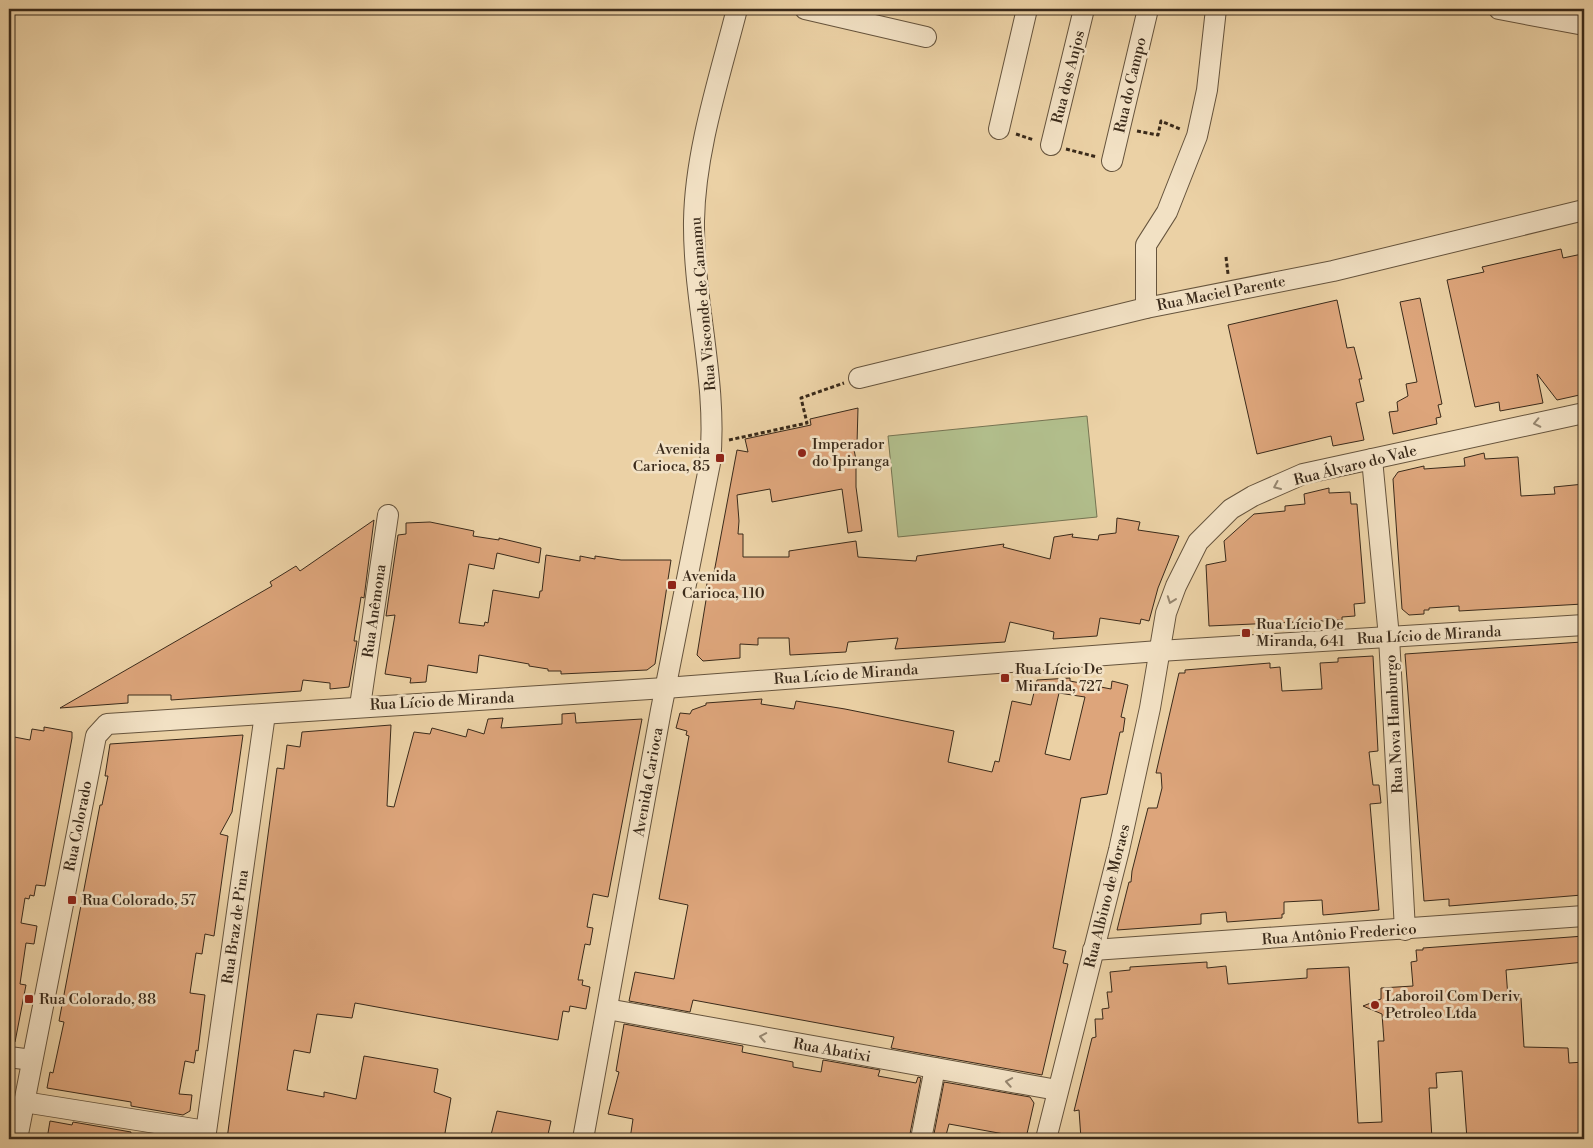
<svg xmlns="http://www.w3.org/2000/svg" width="1593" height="1148" viewBox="0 0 1593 1148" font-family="'Libre Bodoni',serif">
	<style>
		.green { fill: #b1bd8b; stroke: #767452 }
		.building { fill: #dda57b; stroke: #3a2a1a; fill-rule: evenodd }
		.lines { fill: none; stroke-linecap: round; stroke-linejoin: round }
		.minor-casing { stroke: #66543d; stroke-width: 22 }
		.path { stroke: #3a2a1a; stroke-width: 3; stroke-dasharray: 4 2.5; stroke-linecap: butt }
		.minor { stroke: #f2e1c4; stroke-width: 20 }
		.oneway { stroke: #96866f }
		.poi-dot { fill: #8f2418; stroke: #f2e1c4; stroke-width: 2 }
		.labels { text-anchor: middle; stroke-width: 5; stroke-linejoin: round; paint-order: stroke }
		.street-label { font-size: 15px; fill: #3a2a1a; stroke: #f2e1c4 }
		.poi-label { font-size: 15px; fill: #3a2a1a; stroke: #f2e1c4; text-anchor: start }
	</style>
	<rect width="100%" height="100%" fill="#ebd1a5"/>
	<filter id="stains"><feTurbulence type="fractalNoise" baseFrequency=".004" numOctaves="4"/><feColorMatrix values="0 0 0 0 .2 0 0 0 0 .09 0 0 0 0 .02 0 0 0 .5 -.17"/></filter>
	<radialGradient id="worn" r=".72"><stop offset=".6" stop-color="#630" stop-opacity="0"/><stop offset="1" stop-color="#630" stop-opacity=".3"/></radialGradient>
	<polygon class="green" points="1087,416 1097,517 898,537 888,436"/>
	<g class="building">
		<polygon points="1561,249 1563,258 1582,254 1584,266 1584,394 1557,400 1537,374 1543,403 1500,411 1499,402 1475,407 1447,280 1484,272 1482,267"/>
		<polygon points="1420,298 1442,404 1438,405 1441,417 1436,418 1437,424 1393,434 1389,412 1398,411 1397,402 1408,396 1406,384 1417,382 1400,302"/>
		<polygon points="1337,300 1347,348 1354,347 1362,379 1359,379 1364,401 1356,403 1364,440 1333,446 1331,436 1257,454 1228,325"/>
		<polygon points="858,408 857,444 853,444 856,460 856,487 862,531 848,533 842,489 772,502 770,489 737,495 739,521 738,534 743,534 743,557 789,557 789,551 856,541 858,557 916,561 917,556 1004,544 1003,547 1050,559 1054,537 1073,534 1072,537 1098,540 1099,535 1116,533 1117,518 1140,522 1138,530 1179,536 1158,588 1149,621 1141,619 1140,624 1100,618 1097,636 1053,639 1054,632 1010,622 1005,642 895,649 898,638 848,642 846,652 790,655 789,638 758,638 758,645 740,644 740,658 703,661 697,655 707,594 705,594 708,578 713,578 737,450 748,452 745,439 811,425 810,419"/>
		<polygon points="1484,453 1485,459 1518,457 1521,496 1555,494 1554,487 1584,484 1583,604 1459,611 1459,606 1429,608 1429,610 1424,610 1424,614 1409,615 1402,609 1393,479 1398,472 1424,466 1424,469 1465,466 1464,458"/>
		<polygon points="1329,488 1329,493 1350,492 1351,504 1357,504 1365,603 1354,604 1355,616 1342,617 1342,620 1209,626 1206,565 1226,561 1224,541 1254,514 1285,511 1285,506 1305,504 1304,494"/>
		<polygon points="374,520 364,598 361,597 354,641 357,641 349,687 330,689 330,683 303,680 301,691 171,700 171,695 128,695 128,703 60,708 272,586 270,582 296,566 300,571"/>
		<polygon points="430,522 474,531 473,536 499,540 499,538 541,548 539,563 497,553 494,569 469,564 459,623 484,626 485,622 488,623 493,590 539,598 540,591 542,591 546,555 580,561 580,556 595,559 595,556 621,560 671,560 655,664 647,670 561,674 561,671 548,671 548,669 529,666 529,664 479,655 477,673 428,665 426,682 410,683 411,678 385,674 395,615 386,616 398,535 406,534 406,523"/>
		<polygon points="1582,642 1584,653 1584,882 1581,882 1582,895 1449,906 1449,899 1424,901 1405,654"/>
		<polygon points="1373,656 1378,751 1369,752 1373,785 1379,785 1381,803 1370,804 1379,910 1323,915 1322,900 1284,902 1284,914 1282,914 1282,918 1227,922 1226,912 1201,914 1201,924 1117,930 1129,882 1131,882 1132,871 1148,808 1157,808 1162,788 1161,773 1156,773 1179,673 1185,673 1185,670 1270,663 1270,668 1280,667 1282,691 1322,689 1320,663 1338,662 1338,658"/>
		<path d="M1070,678v3l41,8 1,-8 16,4 -7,32 4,1 -2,14h-3l-13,62 -26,4 -28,150 13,3 -3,12 5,1 -26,111 -151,-27 3,-11 -201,-37 -3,12 -61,-11 6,-29 39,7 14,-74 -29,-6 30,-163 -3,-1 1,-4 -11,-3 4,-15 10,1 2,-4 14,-5v-2l56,-4 -1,5 33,5 2,-8 49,8 109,22 -6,31 44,10 3,-11 4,1 13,-61 19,4 6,-25zM1059,693l26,4 -15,63 -25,-6z"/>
		<polygon points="575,713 576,723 642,719 608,897 593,894 587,927 593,928 590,945 585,944 578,980 583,980 582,985 590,987 586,1009 570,1006 569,1012 563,1011 558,1040 355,1003 352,1018 317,1014 310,1053 294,1050 287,1090 324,1097 324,1092 356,1099 364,1056 438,1069 434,1092 451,1098 444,1139 227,1139 277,768 284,769 287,745 300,747 302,732 391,725 387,806 394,807 414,732 430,734 432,728 466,737 468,729 484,734 488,719 503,718 501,728 562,724 562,714"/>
		<polygon points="44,727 72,732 72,738 45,886 36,885 34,896 30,895 29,899 25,898 21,923 37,926 34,944 26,943 20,984 26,985 15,1042 9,1042 9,736 30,740 32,729 44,731"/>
		<polygon points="243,735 232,812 220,834 228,836 214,936 205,934 202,954 196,953 190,993 205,995 198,1051 196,1050 194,1063 185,1061 179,1094 192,1095 190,1111 183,1115 131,1106 131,1102 47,1088 50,1072 53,1073 64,1022 59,1021 100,805 102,805 108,776 105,776 110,744"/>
		<polygon points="1584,936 1584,962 1506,970 1508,998 1521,998 1524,1047 1568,1048 1569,1063 1584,1062 1584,1139 1467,1139 1462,1071 1436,1073 1437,1088 1429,1088 1432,1139 1149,1139 1149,1135 1121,1135 1121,1139 1081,1139 1079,1110 1074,1111 1092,1038 1096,1037 1095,1019 1103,1019 1102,1009 1109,1008 1107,992 1112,992 1110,972 1130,970 1130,967 1207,962 1207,968 1226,966 1228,984 1307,978 1307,969 1349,967 1358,1123 1382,1122 1378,1041 1384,1041 1382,1014 1363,1006 1381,999 1381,988 1413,986 1411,962 1417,961 1416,950 1423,950 1423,948"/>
		<polygon points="624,1024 743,1046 742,1052 793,1062 793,1067 821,1072 823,1060 880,1070 878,1076 916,1083 918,1077 921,1078 909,1139 630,1139 633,1119 608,1114 619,1072 616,1071"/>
		<polygon points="944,1082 1030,1097 1034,1103 1026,1138 949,1124 945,1139 933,1139"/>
		<polygon points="497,1111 551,1121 547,1139 490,1139"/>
		<polygon points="50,1121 72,1125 73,1122 131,1132 130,1139 47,1139"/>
	</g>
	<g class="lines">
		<g class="minor-casing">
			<g id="minor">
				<polyline points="805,9 926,37"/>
				<polyline points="1499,9 1584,25"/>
				<polyline points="999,129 1027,9"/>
				<polyline points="1051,145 1084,9"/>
				<polyline points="1112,161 1148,9"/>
				<polyline points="1146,308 1146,245 1167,212 1197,136 1207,90 1216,9"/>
				<polyline points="859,378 1146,308 1333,271 1584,210"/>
				<polyline points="1372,459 1389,637 1405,930"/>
				<polyline points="360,706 388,515"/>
				<polyline points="1093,950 1584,916"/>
				<polyline points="607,1009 1057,1090"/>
				<polyline points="9,1057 32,1060"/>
				<polyline points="24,1102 206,1131"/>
				<polyline points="17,1139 96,736 107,724 665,688 1159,651 1584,625"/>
				<polyline points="205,1139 265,714"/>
				<path d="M583,1139l78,-429 49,-247c8,-82 -17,-161 -16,-242 1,-70 26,-145 43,-212"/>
				<polyline points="921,1139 935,1068"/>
				<polyline points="1046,1139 1119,850 1150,708 1166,613 1176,586 1198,542 1231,509 1253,496 1303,474 1584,413"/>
			</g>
		</g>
		<g class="path">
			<polyline points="1137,131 1158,135 1161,121 1180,129"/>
			<polyline points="1016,134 1034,140"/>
			<polyline points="1066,149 1097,157"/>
			<polyline points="1226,257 1228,274"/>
			<polyline points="729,440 807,423 801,398 844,383"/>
		</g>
		<use href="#minor" class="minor"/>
	</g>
	<defs><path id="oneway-chevron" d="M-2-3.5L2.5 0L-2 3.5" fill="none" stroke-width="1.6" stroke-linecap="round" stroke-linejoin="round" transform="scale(1.25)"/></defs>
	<g class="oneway">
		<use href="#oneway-chevron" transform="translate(1537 423) rotate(168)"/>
		<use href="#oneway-chevron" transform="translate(1277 486) rotate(156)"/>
		<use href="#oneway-chevron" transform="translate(1171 600) rotate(110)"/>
		<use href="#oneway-chevron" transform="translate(763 1037) rotate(-170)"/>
		<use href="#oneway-chevron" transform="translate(1009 1082) rotate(-170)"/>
	</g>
	<g class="poi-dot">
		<circle cx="802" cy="453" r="5"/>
		<rect x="715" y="453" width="10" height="10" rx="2.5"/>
		<rect x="667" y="580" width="10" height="10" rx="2.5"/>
		<rect x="1241" y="628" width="10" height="10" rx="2.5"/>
		<rect x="1000" y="673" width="10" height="10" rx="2.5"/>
		<rect x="67" y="895" width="10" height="10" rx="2.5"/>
		<rect x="24" y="994" width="10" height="10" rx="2.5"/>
		<circle cx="1375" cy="1005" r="5"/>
	</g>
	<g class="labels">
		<g class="street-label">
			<text transform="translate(1068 77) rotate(-76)" y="5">Rua dos Anjos</text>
			<text transform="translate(1130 85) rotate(-77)" y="5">Rua do Campo</text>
			<text transform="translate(1221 293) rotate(-11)" y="5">Rua Maciel Parente</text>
			<text transform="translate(703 304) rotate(-95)" y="5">Rua Visconde de Camamu</text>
			<text transform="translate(1355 465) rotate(-14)" y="5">Rua Álvaro do Vale</text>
			<text transform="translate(374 611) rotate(-82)" y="5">Rua Anêmona</text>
			<text transform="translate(1429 635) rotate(-3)" y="5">Rua Lício de Miranda</text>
			<text transform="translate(846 674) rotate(-4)" y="5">Rua Lício de Miranda</text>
			<text transform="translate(442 701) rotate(-3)" y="5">Rua Lício de Miranda</text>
			<text transform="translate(1394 724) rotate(-93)" y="5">Rua Nova Hamburgo</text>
			<text transform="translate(648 782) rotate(-80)" y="5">Avenida Carioca</text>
			<text transform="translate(78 826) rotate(-79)" y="5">Rua Colorado</text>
			<text transform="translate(1107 896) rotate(-76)" y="5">Rua Albino de Moraes</text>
			<text transform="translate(235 927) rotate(-82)" y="5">Rua Braz de Pina</text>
			<text transform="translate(1339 934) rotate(-4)" y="5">Rua Antônio Frederico</text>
			<text transform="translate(832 1050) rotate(10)" y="5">Rua Abatixi</text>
		</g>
		<g class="poi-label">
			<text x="812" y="449">Imperador<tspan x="812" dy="17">do Ipiranga</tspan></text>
			<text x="710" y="454" text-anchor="end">Avenida<tspan x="710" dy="17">Carioca, 85</tspan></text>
			<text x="682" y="581">Avenida<tspan x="682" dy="17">Carioca, 110</tspan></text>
			<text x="1256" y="629">Rua Lício De<tspan x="1256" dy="17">Miranda, 641</tspan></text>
			<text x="1015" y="674">Rua Lício De<tspan x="1015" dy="17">Miranda, 727</tspan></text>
			<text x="82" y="905">Rua Colorado, 57</text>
			<text x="1385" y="1001">Laboroil Com Deriv<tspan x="1385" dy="17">Petroleo Ltda</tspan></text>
			<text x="39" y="1004">Rua Colorado, 88</text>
		</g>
	</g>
	<rect width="1593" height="1148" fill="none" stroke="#ebd1a5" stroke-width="30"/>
	<rect x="10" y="10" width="1573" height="1128" fill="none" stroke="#3a2a1a" stroke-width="2.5"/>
	<rect x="15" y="15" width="1563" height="1118" fill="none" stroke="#3a2a1a"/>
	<rect width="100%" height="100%" filter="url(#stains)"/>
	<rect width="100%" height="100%" fill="url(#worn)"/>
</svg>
